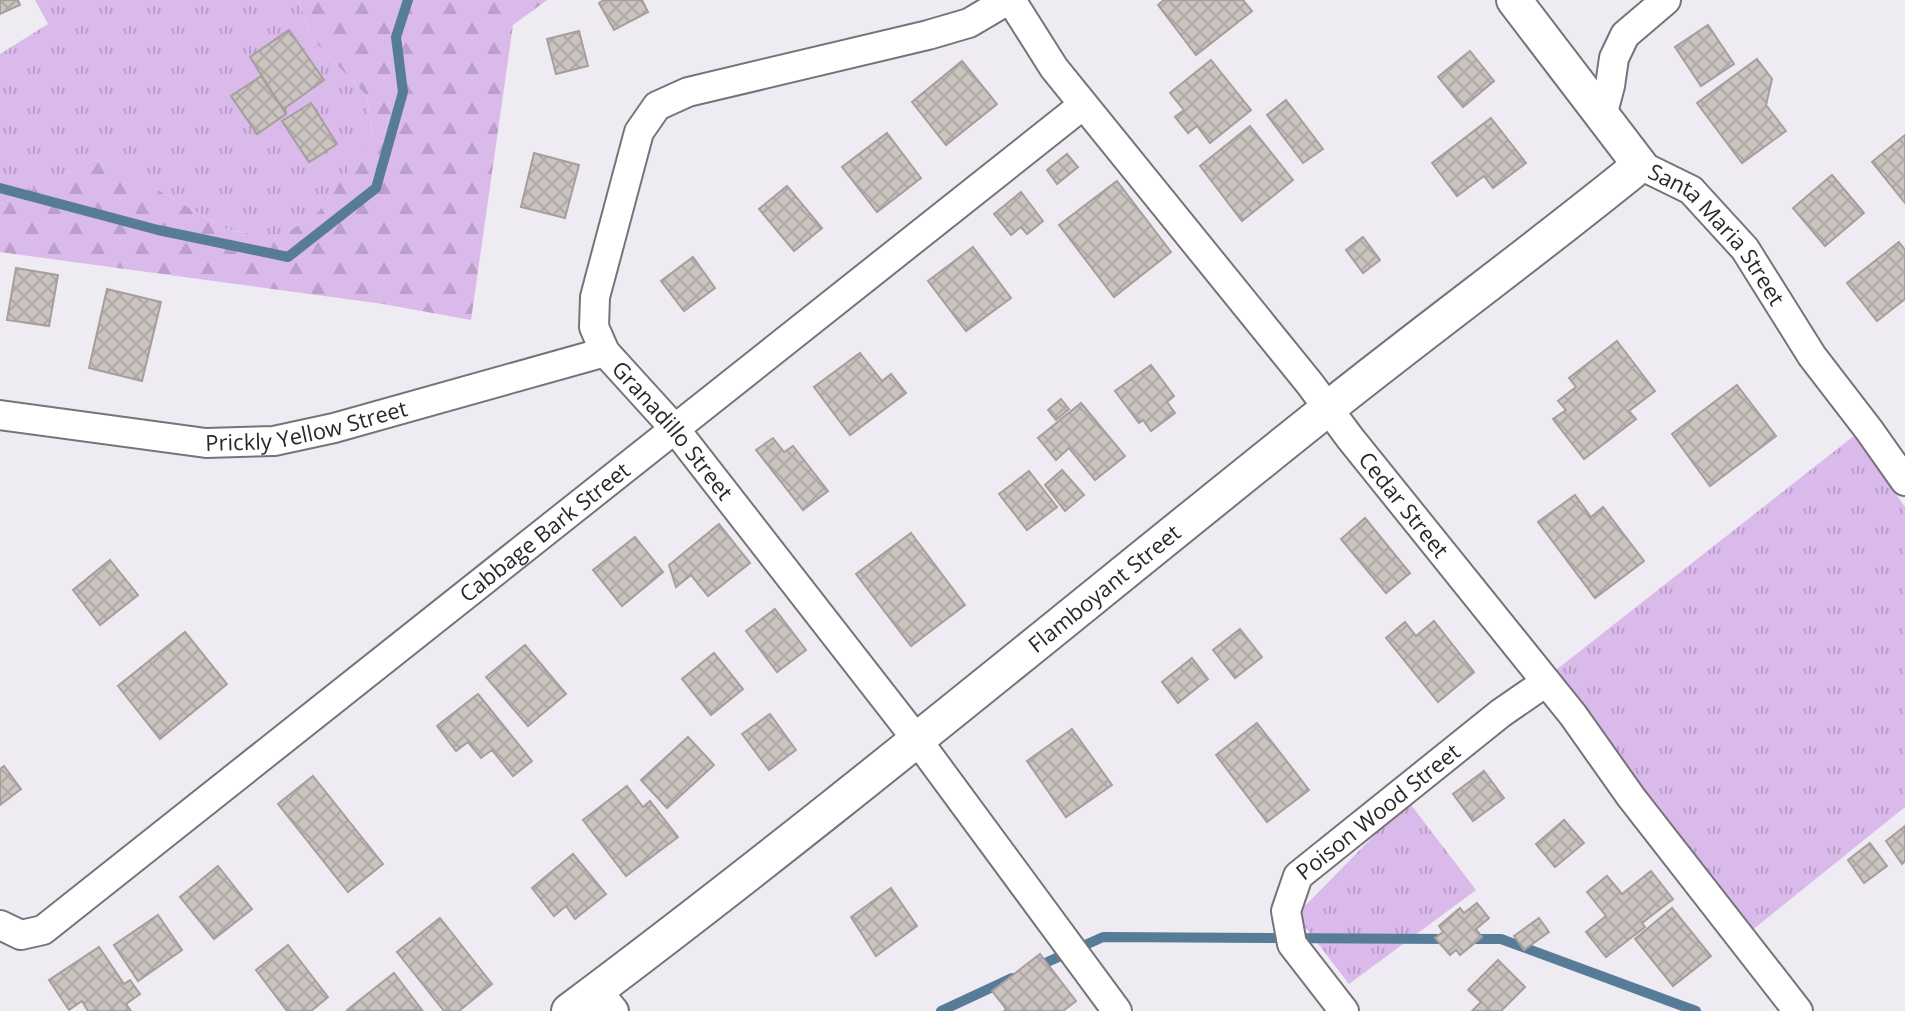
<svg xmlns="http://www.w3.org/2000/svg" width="1905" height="1011" viewBox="0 0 1905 1011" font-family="'Open Sans',sans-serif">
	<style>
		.grass { fill: url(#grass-tufts) }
		.forest { fill: url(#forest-firs) }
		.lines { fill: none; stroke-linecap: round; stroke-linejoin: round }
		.stream { stroke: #567c98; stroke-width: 10 }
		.building { fill: url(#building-cross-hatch); stroke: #a69e9c; stroke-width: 2 }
		.minor-casing { stroke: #777479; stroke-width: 32 }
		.tertiary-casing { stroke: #777479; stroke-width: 38 }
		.minor { stroke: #fff; stroke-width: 28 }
		.tertiary { stroke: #fff; stroke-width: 34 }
		.labels { text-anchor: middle; stroke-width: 6; stroke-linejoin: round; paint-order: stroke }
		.street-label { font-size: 22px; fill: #29272a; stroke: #efebf2 }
	</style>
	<defs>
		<pattern id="grass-tufts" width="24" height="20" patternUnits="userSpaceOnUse" patternTransform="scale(2)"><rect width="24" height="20" fill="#dab9eb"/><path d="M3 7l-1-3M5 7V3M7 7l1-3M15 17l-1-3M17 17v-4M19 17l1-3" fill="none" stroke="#bb9fca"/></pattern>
		<pattern id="forest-firs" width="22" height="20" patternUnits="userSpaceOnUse" patternTransform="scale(2)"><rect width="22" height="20" fill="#dab9eb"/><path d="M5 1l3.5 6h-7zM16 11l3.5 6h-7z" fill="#bb9fca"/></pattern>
		<pattern id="building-cross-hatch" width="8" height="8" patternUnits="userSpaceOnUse" patternTransform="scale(2)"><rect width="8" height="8" fill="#cbc3c0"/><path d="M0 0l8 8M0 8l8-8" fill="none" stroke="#aea8a5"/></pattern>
	</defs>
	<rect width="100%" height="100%" fill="#efebf2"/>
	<g class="grass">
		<polygon points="35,0 298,0 313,40 367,96 373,137 318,212 277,239 226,229 139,179 95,160 0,204 0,54 48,24"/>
		<polygon points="1855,435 1905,507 1905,807 1751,931 1671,833 1556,670"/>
		<polygon points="1408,801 1476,890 1349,984 1296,915"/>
	</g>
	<polygon class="forest" points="298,0 547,0 513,25 471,320 383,304 0,252 0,204 95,160 139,179 226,229 277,239 318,212 373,136 367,96 313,40"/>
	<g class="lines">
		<g class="stream">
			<polyline points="0,188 158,230 288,257 376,188 403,92 396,37 408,0"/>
			<polyline points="1467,939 1501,939 1696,1011"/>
			<polyline points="1034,968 1103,937 1447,939"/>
			<polyline points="941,1011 1012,978"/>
		</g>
	</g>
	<g class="building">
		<polygon points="0,0 18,0 20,5 0,14"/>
		<polygon points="604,0 642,0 648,12 614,30 599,3"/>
		<polygon points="1164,0 1243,0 1252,11 1196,55 1158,5"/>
		<polygon points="1708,25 1734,64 1701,86 1675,47"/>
		<polygon points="289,30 324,80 285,108 286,114 250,57"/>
		<polygon points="579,31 588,66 556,74 547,39"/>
		<polygon points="1470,51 1494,81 1463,107 1438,77"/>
		<polygon points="1757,59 1772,79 1766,105 1786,131 1742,163 1697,103"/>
		<polygon points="1211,60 1251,110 1210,143 1197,126 1188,133 1175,117 1184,110 1170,93"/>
		<polygon points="962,61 997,104 946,145 912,102"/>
		<polygon points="261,76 286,114 257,134 231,96"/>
		<polygon points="1286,100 1323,149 1303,163 1267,115"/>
		<polygon points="311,103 337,144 309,162 282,121"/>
		<polygon points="1491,118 1526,163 1493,188 1484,176 1457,196 1432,163"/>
		<polygon points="1250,126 1293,180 1242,221 1200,166"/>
		<polygon points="887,133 921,178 877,212 842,167"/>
		<polygon points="1905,135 1905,203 1872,162"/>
		<polygon points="534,153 579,165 565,218 521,207"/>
		<polygon points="1067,154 1078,167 1057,184 1047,170"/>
		<polygon points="1832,175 1864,213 1825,246 1793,208"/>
		<polygon points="1117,181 1171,252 1114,297 1059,225"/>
		<polygon points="787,186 822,228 794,251 759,209"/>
		<polygon points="1021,192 1043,221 1027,234 1021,227 1011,235 994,214"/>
		<polygon points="1363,237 1380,260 1363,273 1346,250"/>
		<polygon points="1899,242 1905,250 1905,299 1877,321 1847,283"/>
		<polygon points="973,247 1011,298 966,331 928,281"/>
		<polygon points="693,257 715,288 684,311 661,281"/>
		<polygon points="16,268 58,275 49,326 7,320"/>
		<polygon points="107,289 161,302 142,381 89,368"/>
		<polygon points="1617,341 1655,391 1629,411 1636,419 1584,459 1553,419 1566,410 1558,401 1576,387 1569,378"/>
		<polygon points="860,353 882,381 891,374 906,393 850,435 814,387"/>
		<polygon points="1151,365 1174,396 1167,402 1175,413 1151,431 1143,420 1139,423 1115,391"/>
		<polygon points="1737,385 1776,436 1710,486 1672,434"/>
		<polygon points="1061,399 1069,409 1056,420 1048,410"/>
		<polygon points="1081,403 1125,456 1095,480 1069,448 1056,460 1038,438"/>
		<polygon points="773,438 784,452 793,446 828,491 803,510 756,450"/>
		<polygon points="1062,470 1084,495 1065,511 1045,485"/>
		<polygon points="1029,471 1057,507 1027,530 999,494"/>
		<polygon points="1575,495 1591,517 1603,507 1644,561 1595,598 1538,522"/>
		<polygon points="1365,518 1410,573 1386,593 1341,539"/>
		<polygon points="719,524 750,563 708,596 691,575 676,587 669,565"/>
		<polygon points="911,533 965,605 911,646 856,574"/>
		<polygon points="635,537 663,572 622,606 593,570"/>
		<polygon points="110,560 138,595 100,625 73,590"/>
		<polygon points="775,609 806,650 777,672 746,631"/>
		<polygon points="1434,621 1474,672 1438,702 1386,638 1405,622 1416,636"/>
		<polygon points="1240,629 1262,657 1235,678 1213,650"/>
		<polygon points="185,632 227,684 160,739 118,686"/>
		<polygon points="525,645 566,694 528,726 486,677"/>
		<polygon points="714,653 743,689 711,715 682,679"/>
		<polygon points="1192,658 1208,679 1178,703 1162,682"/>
		<polygon points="478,694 532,761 513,776 492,750 481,758 468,742 456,751 437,726"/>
		<polygon points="770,714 796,750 769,770 742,734"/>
		<polygon points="1257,723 1309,790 1267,822 1216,755"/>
		<polygon points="1072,729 1112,785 1066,817 1027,761"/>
		<polygon points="688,737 714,765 667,808 641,780"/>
		<polygon points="4,766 21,789 0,805 0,769"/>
		<polygon points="1484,771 1504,798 1473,821 1453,794"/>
		<polygon points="313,776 383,864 348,892 278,804"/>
		<polygon points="627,786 643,807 650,801 678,837 626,876 583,820"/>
		<polygon points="1564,820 1584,843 1555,867 1536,844"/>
		<polygon points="1905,826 1905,861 1902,864 1886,841"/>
		<polygon points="1870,843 1887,866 1864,883 1848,860"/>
		<polygon points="573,854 606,894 575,919 566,906 554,916 532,888"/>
		<polygon points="218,866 252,909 214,939 180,897"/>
		<polygon points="1651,871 1673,899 1642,923 1645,927 1606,957 1586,932 1606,916 1587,892 1607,876 1622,894"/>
		<polygon points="891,888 917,926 876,956 851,917"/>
		<polygon points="1477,903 1489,918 1476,929 1482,937 1460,955 1456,950 1450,955 1435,938 1443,932 1439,926 1460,908 1464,913"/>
		<polygon points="1672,908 1711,956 1673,986 1635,939"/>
		<polygon points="158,915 182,950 138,981 114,945"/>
		<polygon points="440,918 492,984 459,1011 444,1011 397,952"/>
		<polygon points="1539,918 1549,932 1524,950 1514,936"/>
		<polygon points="288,945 328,997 311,1011 287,1011 256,970"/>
		<polygon points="99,947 124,984 130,980 140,994 126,1004 131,1011 88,1011 82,1001 69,1010 49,980"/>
		<polygon points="1040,954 1076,1001 1063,1011 1004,1011 1006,1009 992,991"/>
		<polygon points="1498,960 1525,987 1501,1011 1472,1011 1481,1002 1468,990"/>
		<polygon points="394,973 422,1010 348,1011 347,1010"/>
	</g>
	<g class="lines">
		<g class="minor-casing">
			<g id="minor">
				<path id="s1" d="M1008,0l-39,23 -41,12 -240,57 -31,14 -18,26 -44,165 -1,30 11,25 70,77 243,312 199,270"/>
				<path id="s2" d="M1011,0l43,68 256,316 40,54 223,277 58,82 167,214"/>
				<polyline points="1602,116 1610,86 1614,58 1625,35 1666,0"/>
				<path id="s3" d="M1640,165l51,25 54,59 67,107 57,74 36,51"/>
				<path id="s4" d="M0,415l206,28 68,-2 60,-13 271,-76"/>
				<path id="s5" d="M0,925l21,10 22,-5 1040,-825"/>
				<polyline points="597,990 614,1011"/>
				<path id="s6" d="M1344,1011l-52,-67 -6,-33 12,-35 203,-163 45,-31"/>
			</g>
		</g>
		<g class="tertiary-casing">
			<g id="tertiary">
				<path id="s7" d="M569,1011c258,-193 505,-400 757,-601 104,-83 211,-161 314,-245l-126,-165"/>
			</g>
		</g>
		<use href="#minor" class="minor"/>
		<use href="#tertiary" class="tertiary"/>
	</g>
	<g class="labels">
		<g class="street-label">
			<text dy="8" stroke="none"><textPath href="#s3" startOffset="106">Santa Maria Street</textPath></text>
			<text dy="8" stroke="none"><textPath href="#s4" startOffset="310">Prickly Yellow Street</textPath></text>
			<text dy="8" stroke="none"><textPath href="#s1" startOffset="732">Granadillo Street</textPath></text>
			<text dy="8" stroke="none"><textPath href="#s2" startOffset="640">Cedar Street</textPath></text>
			<text dy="8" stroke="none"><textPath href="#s5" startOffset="686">Cabbage Bark Street</textPath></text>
			<text dy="8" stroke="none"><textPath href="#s7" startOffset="682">Flamboyant Street</textPath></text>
			<text dy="8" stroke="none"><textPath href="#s6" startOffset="258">Poison Wood Street</textPath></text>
		</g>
	</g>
</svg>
